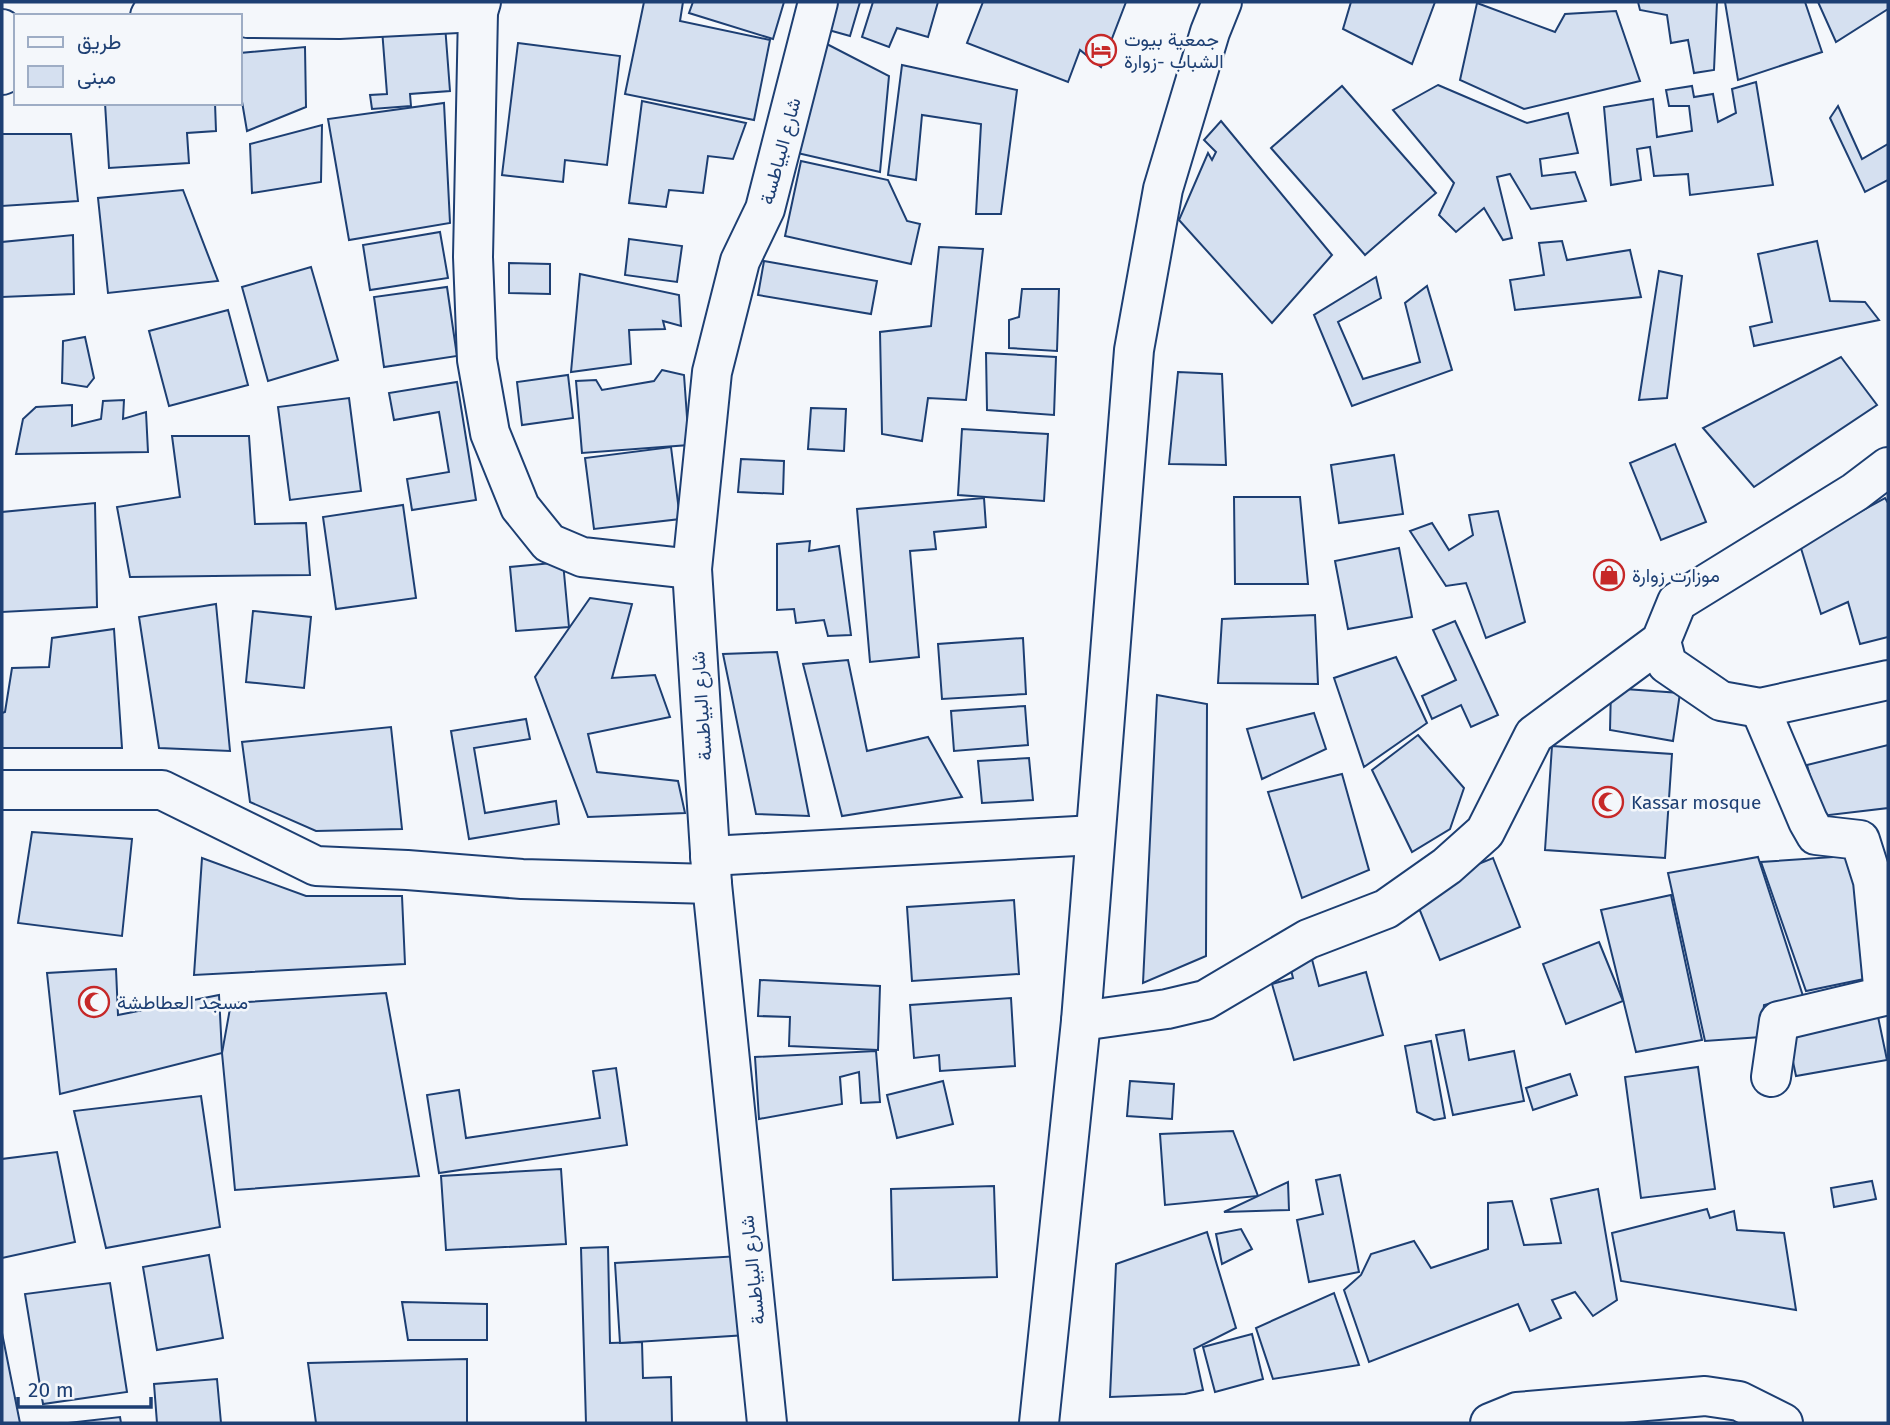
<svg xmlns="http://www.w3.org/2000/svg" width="1890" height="1425" viewBox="0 0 1890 1425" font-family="'Fira Sans',Vazirmatn,sans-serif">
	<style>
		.building { fill: #d5e0f0; stroke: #1d3f73; stroke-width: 2 }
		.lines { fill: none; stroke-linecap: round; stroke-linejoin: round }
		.street-casing { stroke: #1d3f73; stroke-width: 42 }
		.secondary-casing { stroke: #1d3f73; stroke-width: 42 }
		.street { stroke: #f4f7fb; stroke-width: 38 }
		.secondary { stroke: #f4f7fb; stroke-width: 38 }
		.labels { text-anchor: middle; stroke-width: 5; stroke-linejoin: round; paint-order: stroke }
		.poi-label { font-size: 19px; fill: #1d3f73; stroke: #f4f7fb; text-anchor: start }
		.street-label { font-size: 19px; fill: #1d3f73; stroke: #f4f7fb }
	</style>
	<rect width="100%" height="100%" fill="#f4f7fb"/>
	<g class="building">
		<polygon points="644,2 683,2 680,21 770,40 754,120 625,94"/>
		<polygon points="693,2 784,2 773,39 689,13"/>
		<polygon points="833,2 860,2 850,36 825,29"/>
		<polygon points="873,2 938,2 928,37 897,28 889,47 862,37"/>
		<polygon points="983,2 1126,2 1101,67 1080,50 1068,82 967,43"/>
		<polygon points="1351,2 1435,2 1412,64 1343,29"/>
		<polygon points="1638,2 1717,2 1714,70 1694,73 1688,40 1671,43 1667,15 1640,10"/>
		<polygon points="1725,2 1805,2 1822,52 1738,80"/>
		<polygon points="1818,2 1888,2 1888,9 1836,42"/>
		<polygon points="1477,3 1555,32 1565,14 1616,11 1640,81 1524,109 1460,80"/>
		<polygon points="445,25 450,91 410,94 411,106 372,109 370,95 387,94 382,29"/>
		<polygon points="821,41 889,76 880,172 793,152"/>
		<polygon points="518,43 620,56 607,165 565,160 563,182 502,175"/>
		<polygon points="305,47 306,107 247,131 240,90 240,53"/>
		<polygon points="902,65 1017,90 1001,214 976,214 981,124 922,115 916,180 888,175"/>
		<polygon points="1756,82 1773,185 1690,195 1688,174 1654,176 1650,147 1637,149 1641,180 1611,185 1604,107 1653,99 1657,137 1692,131 1689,106 1669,106 1666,90 1692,86 1694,97 1713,94 1718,122 1736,113 1732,89"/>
		<polygon points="1438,85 1527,123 1568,113 1578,153 1540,159 1542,176 1575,172 1586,201 1531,209 1510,174 1497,177 1512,238 1503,240 1484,208 1456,232 1439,215 1454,183 1393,110"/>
		<polygon points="1342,86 1436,193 1365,255 1271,148"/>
		<polygon points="642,101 746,123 733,159 708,156 703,193 669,190 666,207 629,203"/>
		<polygon points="105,103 215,103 216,131 187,133 189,163 109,168"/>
		<polygon points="444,103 450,223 349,240 328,119"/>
		<polygon points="1838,106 1862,159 1888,144 1888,180 1865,192 1830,118"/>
		<polygon points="1221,121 1332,255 1272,323 1179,220 1208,153 1212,160 1216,152 1204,140"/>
		<polygon points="322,125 321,182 252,193 250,144"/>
		<polygon points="2,134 71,134 78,201 2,206"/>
		<polygon points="801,161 888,180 907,221 920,224 911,264 785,236"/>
		<polygon points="183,190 218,281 108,293 98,198"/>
		<polygon points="440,232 448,278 370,290 363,245"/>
		<polygon points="73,235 74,294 2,297 2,242"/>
		<polygon points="629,239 682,246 677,282 625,275"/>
		<polygon points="1562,241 1567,260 1630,250 1641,297 1515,310 1510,280 1544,275 1539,243"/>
		<polygon points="1817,241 1830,301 1865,302 1879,320 1754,346 1750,327 1772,322 1758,254"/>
		<polygon points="939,247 983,249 966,400 928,398 922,441 882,434 880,332 931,326"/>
		<polygon points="764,261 877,281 871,314 758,295"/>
		<polygon points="509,263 550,264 550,294 509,293"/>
		<polygon points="311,267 338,360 268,381 242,287"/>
		<polygon points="1659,271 1682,276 1667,398 1639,400"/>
		<polygon points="580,274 679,295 681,326 663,321 665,329 629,330 631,364 571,372"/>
		<polygon points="1376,277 1381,298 1338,322 1363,379 1420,362 1405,303 1427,286 1452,370 1352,406 1314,315"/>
		<polygon points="447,287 457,356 384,367 374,297"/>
		<polygon points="1022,289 1059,289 1057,351 1009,348 1009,320 1019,317"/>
		<polygon points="228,310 248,385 169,406 149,331"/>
		<polygon points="85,337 94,378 87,387 62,383 63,341"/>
		<polygon points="986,353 1056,357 1054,415 987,410"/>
		<polygon points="1841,357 1877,405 1754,487 1703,428"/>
		<polygon points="662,370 684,375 689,445 582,453 576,381 596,380 602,390 654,381"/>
		<polygon points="1178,372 1222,374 1226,465 1169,464"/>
		<polygon points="568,375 573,418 522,425 517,382"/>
		<polygon points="457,382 476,500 412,510 407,479 449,472 439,412 394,420 389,393"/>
		<polygon points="349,398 361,491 290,500 278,407"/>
		<polygon points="124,400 123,419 146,412 148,452 16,454 23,419 36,407 72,405 72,426 101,419 103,401"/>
		<polygon points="811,408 846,409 844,451 808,449"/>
		<polygon points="962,429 1048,434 1044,501 958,495"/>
		<polygon points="172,436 249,436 255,524 306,523 310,575 130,577 117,507 180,497"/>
		<polygon points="1675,444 1706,522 1661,540 1630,463"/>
		<polygon points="671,447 680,519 594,529 585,458"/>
		<polygon points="1394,455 1403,514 1339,523 1331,465"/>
		<polygon points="741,459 784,461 783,494 738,492"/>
		<polygon points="1234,497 1300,497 1308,584 1235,584"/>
		<polygon points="984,498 986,527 934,532 936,549 910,551 919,657 870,662 857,509"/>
		<polygon points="1885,498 1888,503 1888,637 1860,644 1848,602 1821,614 1800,545"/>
		<polygon points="95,503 97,607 2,612 2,512"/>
		<polygon points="403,505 416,598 336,609 323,517"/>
		<polygon points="1498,511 1525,622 1486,638 1466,583 1446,586 1410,531 1432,523 1449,550 1473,535 1469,515"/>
		<polygon points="810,541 809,551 839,546 851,635 828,636 824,620 796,623 794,609 777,610 777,544"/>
		<polygon points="1399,548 1412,617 1348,629 1335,561"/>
		<polygon points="563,562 569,627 516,631 510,567"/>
		<polygon points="590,598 632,604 612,678 655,675 670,717 588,734 597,772 678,781 685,813 588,817 535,677"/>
		<polygon points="216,604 230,751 159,748 139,617"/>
		<polygon points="253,611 311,617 304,688 246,682"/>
		<polygon points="1315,615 1318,684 1218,683 1222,619"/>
		<polygon points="1455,621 1498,715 1471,727 1461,705 1432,719 1422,696 1456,680 1433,630"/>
		<polygon points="114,629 122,748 2,748 2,713 5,712 12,668 49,667 52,638"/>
		<polygon points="1023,638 1026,694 942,699 938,644"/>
		<polygon points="777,652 809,816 756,814 723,654"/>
		<polygon points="1396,657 1427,723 1364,767 1334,678"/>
		<polygon points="848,660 867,751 928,737 962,797 842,816 803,664"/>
		<polygon points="1611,688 1680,693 1673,741 1610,730"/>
		<polygon points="1157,695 1207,704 1206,956 1143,983"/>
		<polygon points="1025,706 1028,745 954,751 951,711"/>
		<polygon points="1314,713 1326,749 1262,779 1247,729"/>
		<polygon points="526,719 530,739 474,748 485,813 556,801 559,824 469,839 451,731"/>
		<polygon points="391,727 402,829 316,831 250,802 242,742"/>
		<polygon points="1418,735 1464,788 1450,829 1412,852 1372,770"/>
		<polygon points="1888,745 1888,808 1821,816 1807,765"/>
		<polygon points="1552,746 1672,754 1665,858 1545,850"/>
		<polygon points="1029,758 1033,800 982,803 978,761"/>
		<polygon points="1342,774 1369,870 1302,898 1268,792"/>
		<polygon points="32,832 132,839 122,936 18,923"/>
		<polygon points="1848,856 1859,879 1864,979 1806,991 1761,862"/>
		<polygon points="1758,857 1803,996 1764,1005 1761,1037 1705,1041 1668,873"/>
		<polygon points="202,858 306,896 402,896 405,964 194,975"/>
		<polygon points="1493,858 1520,927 1440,960 1412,891"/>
		<polygon points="1671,895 1702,1040 1636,1052 1601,910"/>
		<polygon points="1014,900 1019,974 912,981 907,907"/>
		<polygon points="1599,942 1623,1001 1566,1024 1543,964"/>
		<polygon points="1309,948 1319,986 1366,972 1383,1035 1294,1060 1272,984 1293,978 1287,954"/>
		<polygon points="116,969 118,1015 219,995 222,1053 60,1094 47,973"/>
		<polygon points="760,980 880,986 878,1050 789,1046 790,1017 758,1016"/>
		<polygon points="386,993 419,1176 235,1190 222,1053 231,1003"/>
		<polygon points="1011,998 1015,1066 940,1071 939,1055 914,1058 910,1005"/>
		<polygon points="1876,1007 1887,1060 1796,1076 1787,1033"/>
		<polygon points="1464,1030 1469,1060 1514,1051 1524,1101 1453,1115 1436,1035"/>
		<polygon points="1431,1041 1445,1118 1434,1120 1417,1112 1405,1046"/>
		<polygon points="876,1051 880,1102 861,1103 859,1072 840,1077 842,1104 759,1119 755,1057"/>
		<polygon points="1698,1067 1715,1189 1641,1198 1625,1077"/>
		<polygon points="616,1068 627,1145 439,1173 427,1095 459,1090 466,1138 600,1118 593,1071"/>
		<polygon points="1570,1074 1577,1095 1533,1110 1526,1088"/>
		<polygon points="943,1081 953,1124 897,1138 887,1095"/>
		<polygon points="1130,1081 1174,1084 1172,1119 1127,1116"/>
		<polygon points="201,1096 220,1227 106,1248 74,1111"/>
		<polygon points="1233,1131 1258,1196 1165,1205 1160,1134"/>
		<polygon points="57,1152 75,1242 2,1258 2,1159"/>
		<polygon points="561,1169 566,1244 446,1250 441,1176"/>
		<polygon points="1340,1175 1359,1272 1309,1282 1297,1220 1323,1214 1316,1180"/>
		<polygon points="1872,1181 1876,1199 1834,1207 1831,1188"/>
		<polygon points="1288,1182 1289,1210 1224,1212"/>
		<polygon points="994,1186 997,1277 893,1280 891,1189"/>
		<polygon points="1598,1189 1617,1300 1593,1316 1575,1292 1552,1300 1561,1318 1530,1331 1518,1304 1369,1362 1344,1290 1361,1275 1371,1254 1414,1241 1431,1268 1488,1249 1488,1203 1512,1201 1524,1245 1561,1243 1551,1199"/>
		<polygon points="1707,1209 1710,1218 1734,1211 1737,1230 1784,1233 1796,1310 1621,1281 1612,1233"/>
		<polygon points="1241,1229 1252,1249 1222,1264 1216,1234"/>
		<polygon points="1207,1232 1236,1328 1194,1349 1203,1390 1185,1394 1110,1397 1116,1264"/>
		<polygon points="608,1247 610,1343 642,1342 643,1378 671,1377 672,1423 586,1423 581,1248"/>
		<polygon points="209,1255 223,1338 157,1350 143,1267"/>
		<polygon points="741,1256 747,1335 620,1343 615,1263"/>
		<polygon points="110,1283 127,1392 43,1404 25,1294"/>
		<polygon points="1334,1293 1359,1365 1273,1379 1256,1328"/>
		<polygon points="402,1302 487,1304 487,1340 408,1340"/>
		<polygon points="2,1333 20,1423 2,1423"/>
		<polygon points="1252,1334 1263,1379 1215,1392 1203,1347"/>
		<polygon points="467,1359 467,1423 316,1423 308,1363"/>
		<polygon points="217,1379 221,1423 157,1423 154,1384"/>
		<polygon points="120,1417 121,1423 68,1423"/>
	</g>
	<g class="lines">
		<g class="street-casing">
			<g id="street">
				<polyline points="186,2 248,18 339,19 478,12"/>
				<polyline points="481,2 478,12 473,257 477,360 490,433 520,507 549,543 582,557 692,569"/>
				<polyline points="1661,641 1667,664 1721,701 1760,708 1888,680"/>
				<polyline points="1760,708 1808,821 1816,835 1860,840 1873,881 1884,996 1888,994"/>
				<polyline points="2,790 162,790 316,866 407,870 522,879 712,884"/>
				<polyline points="710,856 1095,835"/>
				<polyline points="1081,1021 1167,1009 1205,1000 1308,939 1386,909 1447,866 1485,832 1534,735 1661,641 1677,602 1855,492 1888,467"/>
				<polyline points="1771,1077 1779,1021 1884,996"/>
				<polyline points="767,1423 712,884 692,569 712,372 740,261 765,209 818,2"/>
				<polyline points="1039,1423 1081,1021 1134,350 1163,189 1210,32 1222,2"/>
				<polyline points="1490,1423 1517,1412 1705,1396 1739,1401 1783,1423"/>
			</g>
		</g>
		<g class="secondary-casing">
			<g id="secondary">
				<polyline points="150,16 158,2"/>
				<polyline points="2,29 16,43"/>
				<polyline points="2,75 16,69"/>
			</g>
		</g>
		<use href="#street" class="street"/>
		<use href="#secondary" class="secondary"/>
	</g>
	<defs>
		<g id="hotel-ring" transform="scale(1.575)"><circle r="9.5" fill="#f4f7fb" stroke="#c62828" stroke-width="1.5"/><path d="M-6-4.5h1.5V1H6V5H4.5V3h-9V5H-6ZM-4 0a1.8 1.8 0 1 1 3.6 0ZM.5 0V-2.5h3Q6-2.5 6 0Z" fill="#c62828"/></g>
		<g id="shop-ring" transform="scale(1.575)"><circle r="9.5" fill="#f4f7fb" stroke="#c62828" stroke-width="1.5"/><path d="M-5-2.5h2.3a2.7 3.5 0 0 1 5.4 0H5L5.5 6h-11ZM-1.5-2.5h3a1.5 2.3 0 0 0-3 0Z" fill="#c62828"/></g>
		<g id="mosque-ring" transform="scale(1.575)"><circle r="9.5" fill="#f4f7fb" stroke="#c62828" stroke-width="1.5"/><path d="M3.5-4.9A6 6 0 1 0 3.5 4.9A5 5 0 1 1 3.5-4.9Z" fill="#c62828"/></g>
	</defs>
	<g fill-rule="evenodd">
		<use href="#hotel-ring" x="1101" y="50"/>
		<use href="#shop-ring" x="1609" y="575"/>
		<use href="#mosque-ring" x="1608" y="802"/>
		<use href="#mosque-ring" x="94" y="1002"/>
	</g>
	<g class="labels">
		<g class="poi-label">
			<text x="1124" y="46">جمعية بيوت<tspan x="1124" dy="22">الشباب -زوارة</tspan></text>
			<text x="1632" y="582">موزارت زوارة</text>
			<text x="1631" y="809">Kassar mosque</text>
			<text x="117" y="1009">مسجد العطاطشة</text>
		</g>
		<g class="street-label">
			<text transform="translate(780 151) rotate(-75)" y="7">شارع البياطسة</text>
			<text transform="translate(701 706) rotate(-94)" y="7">شارع البياطسة</text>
			<text transform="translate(752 1270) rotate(-96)" y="7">شارع البياطسة</text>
		</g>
	</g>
	<rect width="1890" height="1425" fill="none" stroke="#1d3f73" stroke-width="7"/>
	<rect x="14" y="14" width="228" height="91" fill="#f4f7fb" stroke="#9eadc5" stroke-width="2"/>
	<rect x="28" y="37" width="35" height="10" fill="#f4f7fb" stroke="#9eadc5" stroke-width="2"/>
	<text x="77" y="49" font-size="21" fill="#1d3f73">طريق</text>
	<rect x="28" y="66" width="35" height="21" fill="#d5e0f0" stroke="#9eadc5" stroke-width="2"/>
	<text x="77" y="84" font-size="21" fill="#1d3f73">مبنى</text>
	<path d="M18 1397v10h133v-10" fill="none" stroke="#1d3f73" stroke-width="3.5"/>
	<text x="28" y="1397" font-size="21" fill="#1d3f73" stroke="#f4f7fb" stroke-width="5" paint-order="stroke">20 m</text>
</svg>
